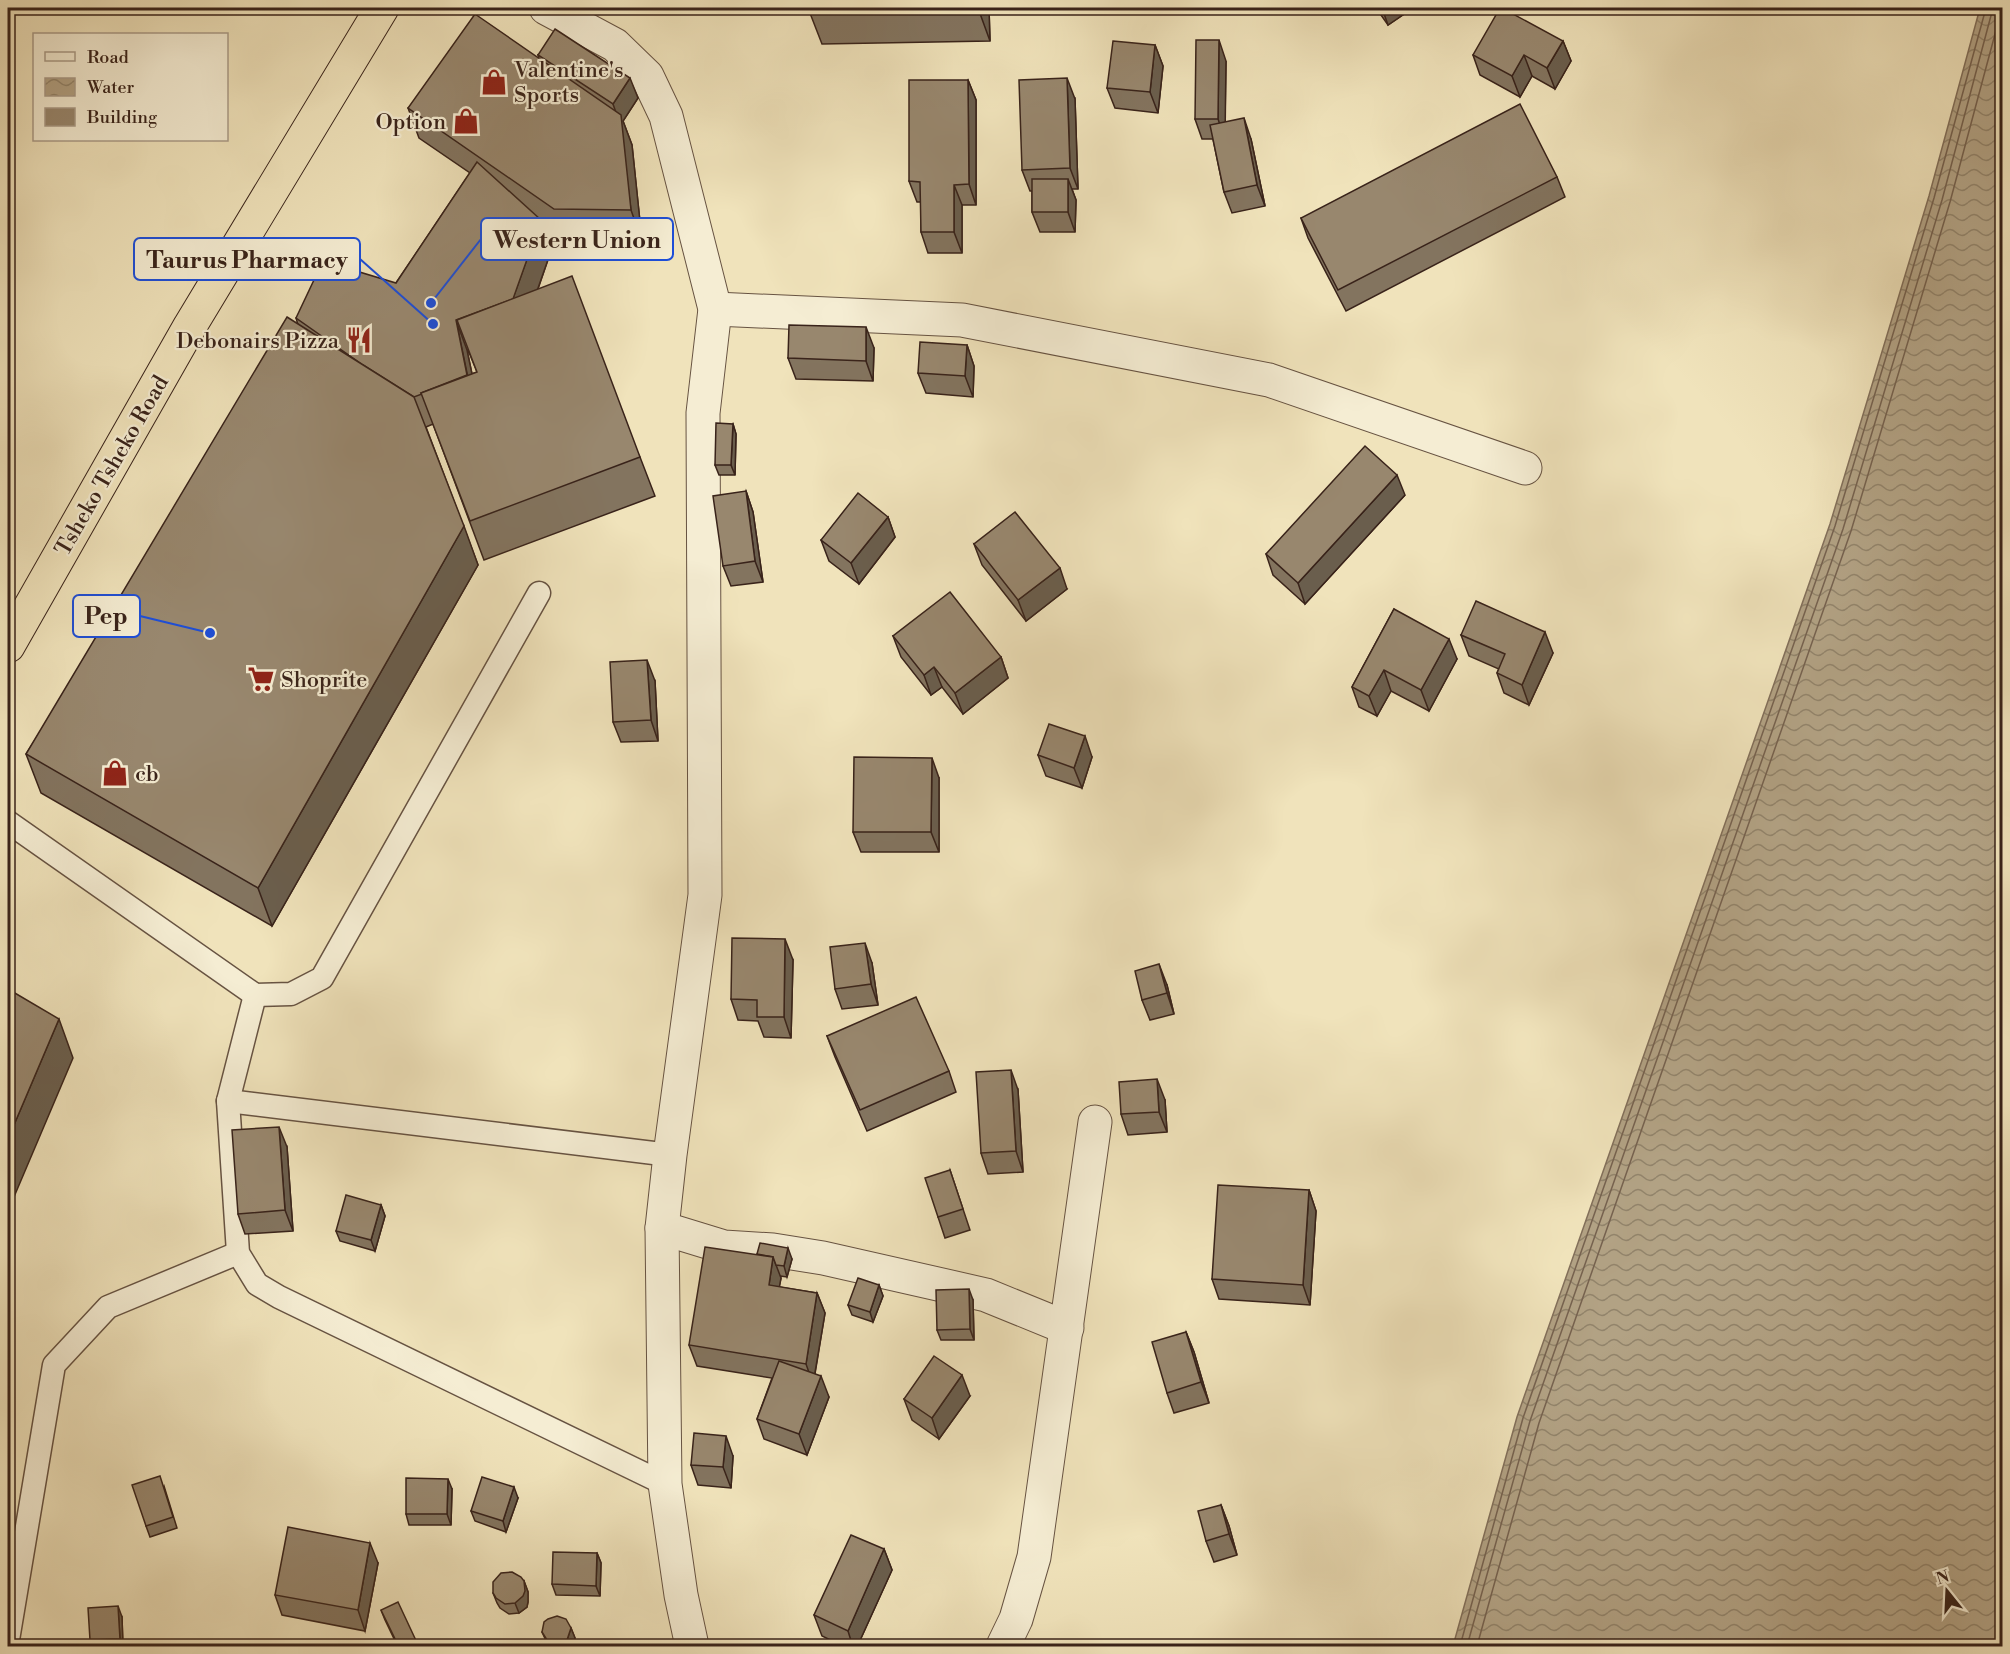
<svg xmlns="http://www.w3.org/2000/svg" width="2010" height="1654" viewBox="0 0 2010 1654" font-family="'Libre Bodoni',serif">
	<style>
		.water { fill: url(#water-waves); stroke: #826f5a; stroke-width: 1.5 }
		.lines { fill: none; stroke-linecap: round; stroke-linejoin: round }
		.shore { stroke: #76624f; stroke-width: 1.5 }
		.service-casing { stroke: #675342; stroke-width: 25 }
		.minor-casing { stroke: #675342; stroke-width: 35 }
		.trunk-casing { stroke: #39231a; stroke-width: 35 }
		.service { stroke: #f5edd3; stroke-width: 22 }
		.minor { stroke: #f5edd3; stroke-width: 33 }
		.trunk { stroke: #f0e3bb; stroke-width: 33 }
		.wall { fill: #83745f; stroke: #39231a; stroke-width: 1.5; fill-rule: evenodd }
		.shaded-wall { fill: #6a5e4d; stroke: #39231a; stroke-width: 1.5 }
		.building { fill: #98876e; stroke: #39231a; stroke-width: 1.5 }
		.labels { text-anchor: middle; stroke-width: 4.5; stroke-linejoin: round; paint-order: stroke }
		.poi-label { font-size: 22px; fill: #39231a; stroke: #f5edd3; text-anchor: start }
		.street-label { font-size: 22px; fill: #39231a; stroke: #f5edd3 }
		.leader { fill: none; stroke: #1d4ed8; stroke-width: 2 }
		.callout-dot { fill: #1d4ed8; stroke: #f5edd3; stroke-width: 2 }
		.callout { fill: #f5edd3; stroke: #1d4ed8; stroke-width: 2 }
		.callout-label { font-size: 24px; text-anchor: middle; font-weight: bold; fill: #39231a }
	</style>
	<defs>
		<pattern id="water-waves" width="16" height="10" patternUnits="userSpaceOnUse" patternTransform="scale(1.5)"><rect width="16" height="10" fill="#b2a284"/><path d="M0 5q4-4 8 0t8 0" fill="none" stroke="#92846b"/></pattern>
	</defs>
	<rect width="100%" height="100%" fill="#f0e3bb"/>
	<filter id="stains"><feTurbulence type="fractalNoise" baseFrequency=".00333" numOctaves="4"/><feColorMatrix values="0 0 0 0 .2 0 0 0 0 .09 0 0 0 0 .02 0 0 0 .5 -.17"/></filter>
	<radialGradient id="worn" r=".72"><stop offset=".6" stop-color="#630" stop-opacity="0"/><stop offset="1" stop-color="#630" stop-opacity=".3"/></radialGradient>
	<polygon class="water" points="1980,8 2002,8 2002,1646 1453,1646 1517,1417 1830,524 1929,196"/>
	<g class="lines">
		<g class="shore">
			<polyline points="1460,1646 1523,1418 1835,526 1934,198 1986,8"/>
			<polyline points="1467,1646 1530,1421 1843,529 1942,200 1993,8"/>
			<polyline points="1477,1646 1539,1423 1851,531 1950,202 2002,8"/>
		</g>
		<g class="service-casing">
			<g id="service">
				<polyline points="8,822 255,995 291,994 322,978 539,593"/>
				<polyline points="255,995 228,1101 238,1253 257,1284 279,1297 665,1484"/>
				<polyline points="228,1101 670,1155"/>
				<polyline points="8,1640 54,1365 108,1307 238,1253"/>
			</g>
		</g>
		<g class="minor-casing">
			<g id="minor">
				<polyline points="546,8 615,45 647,76 666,116 715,309 703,413 705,895 670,1155 662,1228 665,1484 681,1595 692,1646"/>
				<polyline points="715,309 962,320 1269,380 1525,468"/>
				<polyline points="662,1228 724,1247 773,1250 823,1258 986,1295 1067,1328"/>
				<polyline points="1003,1646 1016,1619 1034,1557 1095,1122"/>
			</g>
		</g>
		<g class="trunk-casing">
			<polyline id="trunk" points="8,646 190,326 382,8"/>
		</g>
		<use href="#service" class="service"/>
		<use href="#minor" class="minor"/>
		<use href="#trunk" class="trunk"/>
	</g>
	<g class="wall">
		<polygon points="808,8 989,8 990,41 822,44"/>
		<polygon points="1376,8 1413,8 1388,25"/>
		<polygon points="1563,41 1571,61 1555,89 1532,76 1520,97 1480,75 1473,55"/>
		<polygon points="1155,45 1163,66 1158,113 1115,108 1107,88"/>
		<path d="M538,55l100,43 -15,23 9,24 10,96 -77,-2 -24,-17 10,29 -13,38 102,168 15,39 -171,64 -51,-136 -7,3 52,138 -206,361 -231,-133 -15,-39 272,-429 -2,-7 100,-35 74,-110 -51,-35 -11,-30 131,-49zM467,350h1l9,22 -5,2z"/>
		<polygon points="1226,61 1225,122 1251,139 1265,206 1232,213 1224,192 1213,139 1202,139 1195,119"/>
		<polygon points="968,80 976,100 976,205 962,205 962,253 928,253 921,232 921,202 917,202 909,181"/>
		<polygon points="1075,99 1078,189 1072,189 1076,200 1075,232 1040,232 1032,212 1032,191 1030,191 1022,170"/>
		<polygon points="1557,177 1565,197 1346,311 1308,238 1301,218"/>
		<polygon points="967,345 974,366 973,397 926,393 918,373"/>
		<polygon points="874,348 873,381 796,379 788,358"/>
		<polygon points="733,424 736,434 735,475 719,475 715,465"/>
		<polygon points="746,491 753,512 763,582 731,586 723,566"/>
		<polygon points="1405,495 1305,604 1273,575 1266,554"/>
		<polygon points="888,517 895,537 859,584 829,561 821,540"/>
		<polygon points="974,544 1067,589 1026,621 982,565"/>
		<polygon points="1394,609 1457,659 1429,711 1391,691 1377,716 1359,707 1352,687"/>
		<polygon points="1461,635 1553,653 1529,705 1504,693 1497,673 1499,669 1469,656"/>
		<polygon points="893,636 1001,657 1008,678 963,714 942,687 931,695 901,657"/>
		<polygon points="655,681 658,741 621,742 613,722"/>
		<polygon points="1038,755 1092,757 1082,788 1046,776"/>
		<polygon points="939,778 939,852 861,852 853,832"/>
		<polygon points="793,960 791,1038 764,1037 758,1021 738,1020 731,999"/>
		<polygon points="872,963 878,1005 842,1009 835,989"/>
		<polygon points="1167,985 1174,1014 1150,1020 1142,1000"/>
		<polygon points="827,1036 949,1071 956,1092 867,1131 835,1057"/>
		<polygon points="1018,1090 1023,1172 988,1174 981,1153"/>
		<polygon points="1165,1100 1167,1132 1128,1135 1121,1114"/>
		<polygon points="287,1147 293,1231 245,1234 238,1214"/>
		<polygon points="950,1170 970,1230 945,1238 938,1217"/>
		<polygon points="1309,1190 1316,1211 1310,1305 1219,1299 1212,1279"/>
		<polygon points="381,1205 385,1216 375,1251 340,1241 336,1231"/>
		<polygon points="757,1254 792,1259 787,1277 780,1276 781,1278 779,1287 817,1293 825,1313 815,1374 829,1397 807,1455 764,1439 757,1419 772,1378 697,1366 689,1345"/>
		<polygon points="879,1285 883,1296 873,1322 852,1315 848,1305"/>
		<polygon points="973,1300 974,1340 941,1340 937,1330"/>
		<polygon points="1186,1332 1194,1352 1209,1403 1174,1413 1167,1393"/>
		<polygon points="970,1396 939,1439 912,1420 904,1399"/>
		<polygon points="733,1456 731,1488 698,1485 691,1465"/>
		<polygon points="164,1486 177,1528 150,1537 146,1526"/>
		<polygon points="452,1489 451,1525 409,1525 406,1514"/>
		<polygon points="518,1498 506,1532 475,1521 471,1511"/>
		<polygon points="1221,1505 1229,1526 1237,1555 1214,1562 1206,1541"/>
		<polygon points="884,1549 892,1570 857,1647 845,1647 822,1636 814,1615"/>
		<polygon points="597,1553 601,1563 600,1596 556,1595 552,1584"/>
		<polygon points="378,1563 365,1631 282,1615 275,1595"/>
		<polygon points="524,1581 528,1592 528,1602 527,1607 519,1613 509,1614 500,1608 497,1603 493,1593"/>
		<polygon points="381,1610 419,1647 398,1647 385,1620"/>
		<polygon points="122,1617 123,1647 93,1647 90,1640"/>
		<polygon points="571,1628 575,1638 572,1647 549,1647 542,1632"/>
	</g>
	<g class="shaded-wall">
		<polygon points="978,8 989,8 990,41"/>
		<polygon points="1382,8 1413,8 1388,25"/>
		<polygon points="1219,40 1226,61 1225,140 1218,119"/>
		<polygon points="1563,41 1571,61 1555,89 1547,68"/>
		<polygon points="1155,45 1163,66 1158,113 1150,92"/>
		<polygon points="1524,55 1532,76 1520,97 1512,76"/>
		<polygon points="630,78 638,98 623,121 632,145 642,241 631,210 620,124 613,104"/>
		<polygon points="1067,78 1075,99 1078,189 1070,168"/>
		<polygon points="968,80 976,100 976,205 969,184"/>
		<polygon points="1244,118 1251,139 1265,206 1257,185"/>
		<polygon points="1068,179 1076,200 1075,232 1068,212"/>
		<polygon points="954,185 962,205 962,253 954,232"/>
		<polygon points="541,220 551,251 523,331 512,301"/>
		<polygon points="456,320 467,350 479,408 468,378"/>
		<polygon points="866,327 874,348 873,381 866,361"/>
		<polygon points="967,345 974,366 973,397 965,376"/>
		<polygon points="733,424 736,434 735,475 731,465"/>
		<polygon points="1397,475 1405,495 1305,604 1298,583"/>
		<polygon points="746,491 753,512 763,582 755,561"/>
		<polygon points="888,517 895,537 859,584 851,563"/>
		<polygon points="464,526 478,565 272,926 258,888"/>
		<polygon points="1060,568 1067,589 1026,621 1018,600"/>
		<polygon points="1545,632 1553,653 1529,705 1522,685"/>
		<polygon points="1449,639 1457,659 1429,711 1421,690"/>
		<polygon points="1001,657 1008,678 963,714 955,693"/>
		<polygon points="647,660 655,681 658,741 651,720"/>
		<polygon points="934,667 942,687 931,695 924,675"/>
		<polygon points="1384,670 1391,691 1377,716 1369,696"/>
		<polygon points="1085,736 1092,757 1082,788 1074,768"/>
		<polygon points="932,758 939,778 939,852 931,832"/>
		<polygon points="785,939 793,960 791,1038 784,1017"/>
		<polygon points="865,943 872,963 878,1005 871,984"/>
		<polygon points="1159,964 1167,985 1174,1014 1167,993"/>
		<polygon points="59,1019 73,1058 8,1211 8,1139"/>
		<polygon points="1011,1070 1018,1090 1023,1172 1016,1151"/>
		<polygon points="1157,1079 1165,1100 1167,1132 1159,1112"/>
		<polygon points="279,1127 287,1147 293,1231 285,1210"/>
		<polygon points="1309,1190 1316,1211 1310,1305 1303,1285"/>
		<polygon points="381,1205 385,1216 375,1251 371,1240"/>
		<polygon points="788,1248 792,1259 787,1277 784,1266"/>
		<polygon points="773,1257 781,1278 776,1306 769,1285"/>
		<polygon points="879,1285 883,1296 873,1322 870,1312"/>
		<polygon points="969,1289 973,1300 974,1340 970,1329"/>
		<polygon points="817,1293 825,1313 813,1384 806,1364"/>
		<polygon points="1186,1332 1194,1352 1209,1403 1201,1382"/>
		<polygon points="962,1375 970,1396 939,1439 932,1418"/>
		<polygon points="821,1376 829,1397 807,1455 799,1434"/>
		<polygon points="726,1436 733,1456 731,1488 723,1467"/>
		<polygon points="448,1479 452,1489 451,1525 447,1514"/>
		<polygon points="514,1487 518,1498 506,1532 503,1521"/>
		<polygon points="1221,1505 1229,1526 1237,1555 1229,1534"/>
		<polygon points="370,1543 378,1563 365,1631 358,1610"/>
		<polygon points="884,1549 892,1570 857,1647 853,1647 848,1631"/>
		<polygon points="597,1553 601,1563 600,1596 596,1586"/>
		<polygon points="524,1581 528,1592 528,1602 527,1607 519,1613 515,1603"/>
		<polygon points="118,1606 122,1617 123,1647 120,1639"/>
		<polygon points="571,1628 575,1638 572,1647 569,1647 567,1640"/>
	</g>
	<g class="building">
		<polygon points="1500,8 1502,8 1563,41 1547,68 1524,55 1512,76 1473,55"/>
		<polygon points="475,14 621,115 631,210 554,209 408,108"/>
		<polygon points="555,29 630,78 613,104 538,55"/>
		<polygon points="1196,40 1219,40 1218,119 1195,119"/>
		<polygon points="1113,41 1155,45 1150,92 1107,88"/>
		<polygon points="1067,78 1070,168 1022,170 1019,80"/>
		<polygon points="909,80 968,80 969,184 954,185 954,232 921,232 920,182 909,181"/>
		<polygon points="1520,104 1557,177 1338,290 1301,218"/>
		<polygon points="1244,118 1257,185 1224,192 1210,125"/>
		<polygon points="477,162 541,220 513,299 456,320 467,375 421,393 422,394 414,397 363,365 296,318 323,261 396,283"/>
		<rect x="1032" y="179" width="36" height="33"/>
		<polygon points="572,276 640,457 470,521 421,393 477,372 457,320"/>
		<polygon points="287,317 414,397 464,526 258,888 26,754"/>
		<polygon points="789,325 866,327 866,361 788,358"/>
		<polygon points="920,342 967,345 965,376 918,373"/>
		<polygon points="716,423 733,424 731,465 715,465"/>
		<polygon points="1365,446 1397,475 1298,583 1266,554"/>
		<polygon points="746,491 755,561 723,566 713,496"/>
		<polygon points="858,493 888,517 851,563 821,540"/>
		<polygon points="1015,512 1060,568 1018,600 974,544"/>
		<polygon points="950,592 1001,657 955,693 934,667 924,675 893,636"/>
		<polygon points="1476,601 1545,632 1522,685 1497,673 1505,654 1461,635"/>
		<polygon points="1394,609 1449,639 1421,690 1384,670 1369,696 1352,687"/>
		<polygon points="647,660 651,720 613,722 610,662"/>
		<polygon points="1049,724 1085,736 1074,768 1038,755"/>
		<polygon points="854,757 932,758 931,832 853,832"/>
		<polygon points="732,938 785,939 784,1017 757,1017 757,1000 731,999"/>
		<polygon points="865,943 871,984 835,989 830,947"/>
		<polygon points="1159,964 1167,993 1142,1000 1135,971"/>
		<polygon points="8,989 59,1019 8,1139"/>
		<polygon points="916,997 949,1071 860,1110 827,1036"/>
		<polygon points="1011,1070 1016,1151 981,1153 976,1072"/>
		<polygon points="1157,1079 1159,1112 1121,1114 1119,1082"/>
		<polygon points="279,1127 285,1210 238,1214 232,1130"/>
		<polygon points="950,1170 963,1209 938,1217 925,1178"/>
		<polygon points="1218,1185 1309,1190 1303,1285 1212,1279"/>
		<polygon points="346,1195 381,1205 371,1240 336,1231"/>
		<polygon points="760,1243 788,1248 784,1266 776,1265 773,1257 757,1254"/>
		<polygon points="705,1247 773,1257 769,1285 817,1293 806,1364 689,1345"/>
		<polygon points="858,1278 879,1285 870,1312 848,1305"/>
		<polygon points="969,1289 970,1329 937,1330 936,1290"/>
		<polygon points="1186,1332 1201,1382 1167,1393 1152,1342"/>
		<polygon points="934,1356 962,1375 932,1418 904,1399"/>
		<polygon points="779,1361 821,1376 799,1434 757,1419"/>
		<polygon points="694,1433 726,1436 723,1467 691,1465"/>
		<polygon points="160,1476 173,1517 146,1526 132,1485"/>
		<polygon points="482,1477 514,1487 503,1521 471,1511"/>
		<polygon points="406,1478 448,1479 447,1514 406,1514"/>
		<polygon points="1221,1505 1229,1534 1206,1541 1198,1511"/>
		<polygon points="288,1527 370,1543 358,1610 275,1595"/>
		<polygon points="851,1535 884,1549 848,1631 814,1615"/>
		<polygon points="553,1552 597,1553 596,1586 552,1584"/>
		<polygon points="512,1572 521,1577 524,1581 525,1591 523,1596 515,1603 505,1604 496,1598 493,1593 493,1582 501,1573"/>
		<polygon points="398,1602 419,1647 399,1647 381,1610"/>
		<polygon points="118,1606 120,1639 90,1640 88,1608"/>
		<polygon points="557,1616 566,1619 571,1628 567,1640 559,1644 550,1643 547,1640 542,1632 544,1622 548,1619"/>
		<polygon points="183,1642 185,1647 171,1647"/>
		<polygon points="309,1643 341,1647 309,1647"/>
	</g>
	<defs>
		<g id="shop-bare" transform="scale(2.07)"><path d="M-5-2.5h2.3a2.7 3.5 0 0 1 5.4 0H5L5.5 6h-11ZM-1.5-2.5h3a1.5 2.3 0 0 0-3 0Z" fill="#8f2418" stroke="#f5edd3" stroke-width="2.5" paint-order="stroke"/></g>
		<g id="restaurant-bare" transform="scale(2.07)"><path d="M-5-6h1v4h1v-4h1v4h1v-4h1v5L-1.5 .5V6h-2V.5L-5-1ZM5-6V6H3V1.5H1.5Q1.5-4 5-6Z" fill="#8f2418" stroke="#f5edd3" stroke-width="2.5" paint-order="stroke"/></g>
		<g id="supermarket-bare" transform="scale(2.07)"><path d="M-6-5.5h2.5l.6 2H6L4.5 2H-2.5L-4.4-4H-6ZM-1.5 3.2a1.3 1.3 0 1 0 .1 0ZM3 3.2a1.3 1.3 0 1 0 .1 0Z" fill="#8f2418" stroke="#f5edd3" stroke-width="2.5" paint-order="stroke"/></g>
	</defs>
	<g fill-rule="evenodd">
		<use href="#shop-bare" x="494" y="82"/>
		<use href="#shop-bare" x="466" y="121"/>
		<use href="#restaurant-bare" x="359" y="340"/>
		<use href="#supermarket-bare" x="261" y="679"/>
		<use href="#shop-bare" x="115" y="773"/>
	</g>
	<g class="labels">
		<g class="poi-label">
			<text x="514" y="77">Valentine's<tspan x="514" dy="25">Sports</tspan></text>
			<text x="446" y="129" text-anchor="end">Option</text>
			<text x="339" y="348" text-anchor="end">Debonairs Pizza</text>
			<text x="281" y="687">Shoprite</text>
			<text x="135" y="781">cb</text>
		</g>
		<g class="street-label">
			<text transform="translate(111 465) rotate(-60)" y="8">Tsheko Tsheko Road</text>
		</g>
	</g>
	<path class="leader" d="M431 303L481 239M433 324L360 259M210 633L140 616"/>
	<g class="callout-dot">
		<circle cx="431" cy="303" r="6"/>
		<circle cx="433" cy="324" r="6"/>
		<circle cx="210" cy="633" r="6"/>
	</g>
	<g class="callout">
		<rect x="481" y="218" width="192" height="42" rx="6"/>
		<rect x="134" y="238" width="226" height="42" rx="6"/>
		<rect x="73" y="595" width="67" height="42" rx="6"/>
	</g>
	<g class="callout-label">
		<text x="577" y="248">Western Union</text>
		<text x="247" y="268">Taurus Pharmacy</text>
		<text x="106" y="624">Pep</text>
	</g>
	<rect width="2010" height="1654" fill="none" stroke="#f0e3bb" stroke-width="30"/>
	<rect x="9" y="9" width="1992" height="1636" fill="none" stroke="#39231a" stroke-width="3"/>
	<rect x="15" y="15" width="1980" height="1624" fill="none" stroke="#39231a" stroke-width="1.5"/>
	<rect x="33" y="33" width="195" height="108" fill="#f5edd3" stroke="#aa9c89" stroke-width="1.5"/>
	<rect x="45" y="52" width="30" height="9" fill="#f5edd3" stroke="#aa9c89" stroke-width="1.5"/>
	<text x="87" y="63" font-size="18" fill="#39231a">Road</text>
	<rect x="45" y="78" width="30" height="18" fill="url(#water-waves)" stroke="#aa9c89" stroke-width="1.5"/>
	<text x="87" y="93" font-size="18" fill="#39231a">Water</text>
	<rect x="45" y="108" width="30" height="18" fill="#98876e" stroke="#aa9c89" stroke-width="1.5"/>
	<text x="87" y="123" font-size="18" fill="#39231a">Building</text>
	<g transform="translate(1947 1591) rotate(342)" stroke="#f5edd3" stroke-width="4.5" paint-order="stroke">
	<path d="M0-4.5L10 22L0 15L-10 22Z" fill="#39231a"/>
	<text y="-9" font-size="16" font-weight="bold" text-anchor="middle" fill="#39231a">N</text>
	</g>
	<rect width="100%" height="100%" filter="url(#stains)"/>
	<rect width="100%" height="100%" fill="url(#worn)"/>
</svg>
